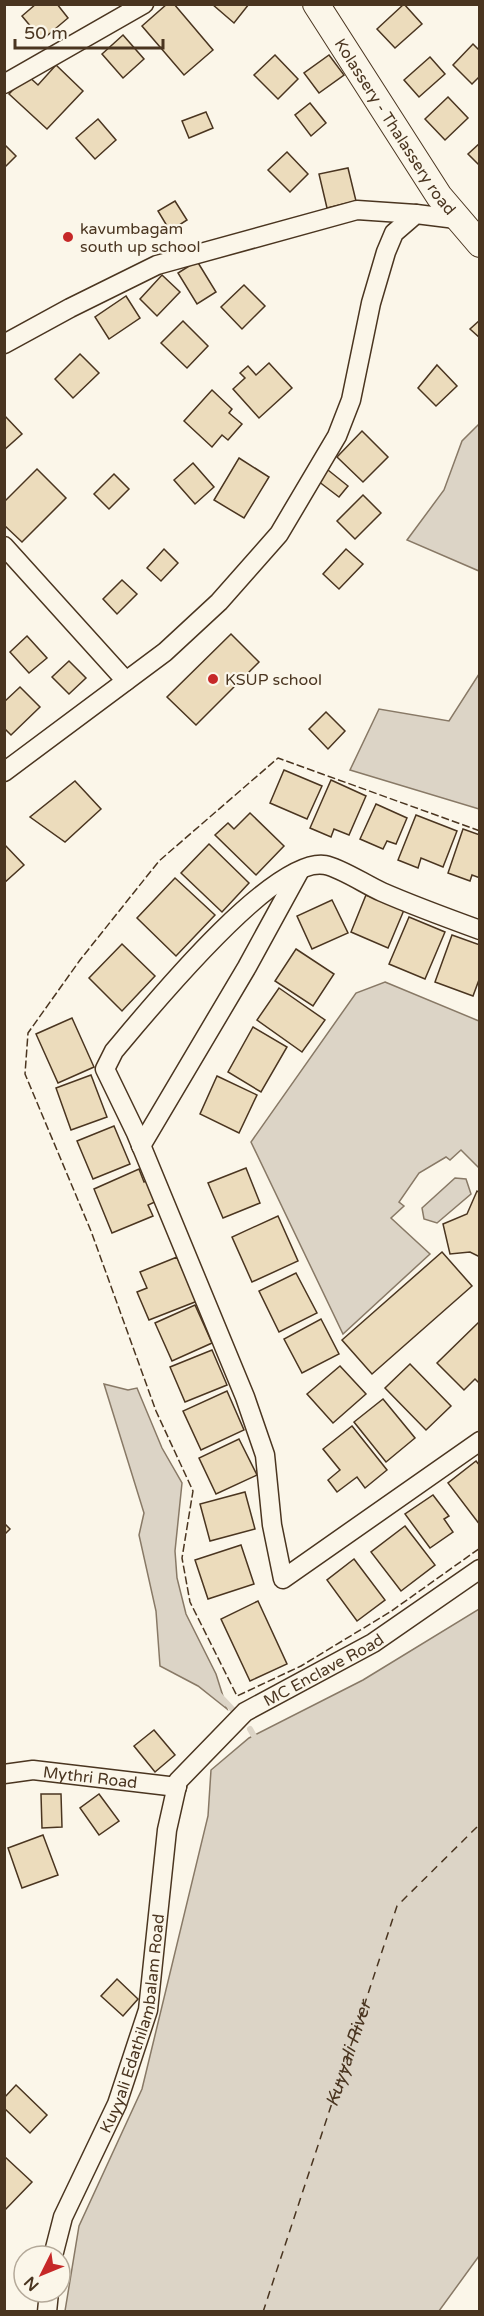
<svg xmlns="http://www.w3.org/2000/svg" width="484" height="2316" viewBox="0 0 484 2316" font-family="'Varela Round',sans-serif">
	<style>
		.water { fill: #dcd4c6; stroke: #887966; stroke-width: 1.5 }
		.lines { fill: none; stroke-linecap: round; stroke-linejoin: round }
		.stream { stroke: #dcd4c6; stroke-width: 6 }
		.ferry { stroke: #4a3520; stroke-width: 1.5; stroke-dasharray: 8 6; stroke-linecap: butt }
		.building { fill: #ecdcbc; stroke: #4a3520; stroke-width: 1.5 }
		.street-casing { stroke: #4a3520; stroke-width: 21 }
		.secondary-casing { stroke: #4a3520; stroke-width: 28 }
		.street { stroke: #fbf6e9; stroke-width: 18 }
		.secondary { stroke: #fbf6e9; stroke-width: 26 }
		.fence { stroke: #4a3520; stroke-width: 1.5; stroke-dasharray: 8 3; stroke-linecap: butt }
		.poi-dot { fill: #c62828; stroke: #fbf6e9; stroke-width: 2 }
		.labels { text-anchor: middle; stroke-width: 4.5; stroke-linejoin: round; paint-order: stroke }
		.street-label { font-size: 16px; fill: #4a3520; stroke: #fbf6e9 }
		.poi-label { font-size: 16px; fill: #4a3520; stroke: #fbf6e9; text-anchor: start }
		.water-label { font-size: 18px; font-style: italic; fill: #4a3520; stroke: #fbf6e9 }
	</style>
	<rect width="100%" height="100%" fill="#fbf6e9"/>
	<g class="water">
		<polygon points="479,424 479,571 407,540 444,490 462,441"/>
		<polygon points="479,674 479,809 350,770 379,709 449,721"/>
		<polygon points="385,982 479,1021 479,1168 461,1150 450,1160 446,1157 419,1173 399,1202 404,1206 391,1218 430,1254 343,1334 251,1142 356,993"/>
		<polygon points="455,1178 466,1179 471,1194 437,1223 424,1219 422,1208"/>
		<polygon points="104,1384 128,1390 137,1388 162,1448 182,1483 175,1551 177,1578 186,1614 216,1674 227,1709 198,1686 160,1666 156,1611 139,1535 144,1513"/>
		<polygon points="479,1609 479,2256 439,2311 65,2311 79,2226 142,2089 208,1816 211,1770 249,1738 363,1680"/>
	</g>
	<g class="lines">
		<g class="stream">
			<polyline points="219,1695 235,1712"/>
			<polyline points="250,1729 254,1736"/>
		</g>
		<path class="ferry" id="s1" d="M263,2312l134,-406 83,-82"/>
	</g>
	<g class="building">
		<polygon points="36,4 57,4 68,18 42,40 22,16"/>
		<polygon points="167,4 174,4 213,50 184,75 142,26"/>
		<polygon points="212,4 249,4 234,23"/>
		<polygon points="404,4 422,24 395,48 377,29"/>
		<polygon points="123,35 144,59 123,78 102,54"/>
		<polygon points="473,44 480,51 480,76 472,84 453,65"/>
		<polygon points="275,55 298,79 278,99 254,75"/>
		<polygon points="329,55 344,75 319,93 304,73"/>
		<polygon points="430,57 445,74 419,97 404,80"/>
		<polygon points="56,65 83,91 47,129 9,94 27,75 38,85"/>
		<polygon points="448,97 468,118 445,140 425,119"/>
		<polygon points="310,103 326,123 311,136 295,115"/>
		<polygon points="206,112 213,128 189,138 182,121"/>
		<polygon points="98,119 116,140 95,159 76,138"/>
		<polygon points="480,143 480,166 468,154"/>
		<polygon points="4,144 16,156 4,168"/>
		<polygon points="287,152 308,174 290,192 268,170"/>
		<polygon points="348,168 356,201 327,208 319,174"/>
		<polygon points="175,201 187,220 170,231 158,211"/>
		<polygon points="197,261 216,292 197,304 178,273"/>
		<polygon points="162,275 180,292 157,316 140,299"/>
		<polygon points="244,285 265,306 242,329 221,307"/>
		<polygon points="126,296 140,318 109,339 95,317"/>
		<polygon points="480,320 480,338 470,329"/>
		<polygon points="183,321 208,346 187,368 161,343"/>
		<polygon points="80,354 99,373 73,398 55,379"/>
		<polygon points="269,363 292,388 259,418 233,389 245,378 240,373 248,366 256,375"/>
		<polygon points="437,365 457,386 436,406 418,388"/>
		<polygon points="212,390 232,409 229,413 242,424 228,440 222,435 212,447 184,421"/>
		<polygon points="4,415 22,434 4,450"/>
		<polygon points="362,431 388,457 363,482 337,457"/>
		<polygon points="239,458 269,477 244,518 214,500"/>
		<polygon points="193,463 214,487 195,504 174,480"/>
		<polygon points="37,469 66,498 22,542 4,525 4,502"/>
		<polygon points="328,470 348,486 339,497 318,481"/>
		<polygon points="114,474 129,489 109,509 94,494"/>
		<polygon points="363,495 381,513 355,539 337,521"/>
		<polygon points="164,549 178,563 161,581 147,568"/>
		<polygon points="346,549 363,564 339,589 323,574"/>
		<polygon points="122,580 137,594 117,614 103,599"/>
		<polygon points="231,634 259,662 196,725 167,697"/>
		<polygon points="27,636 47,658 29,673 10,652"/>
		<polygon points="69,661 86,678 69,694 52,677"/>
		<polygon points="20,687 40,707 11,735 4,728 4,702"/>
		<polygon points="326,712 345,731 328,749 309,729"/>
		<polygon points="284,770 322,786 307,819 270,803"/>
		<polygon points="331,780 366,796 349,835 334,829 331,837 310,828"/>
		<polygon points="75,781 101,809 65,842 30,817"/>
		<polygon points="376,804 407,818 396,844 387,841 383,849 360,839"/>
		<polygon points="250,813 284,846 256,875 215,835 228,823 234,829"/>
		<polygon points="416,815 457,831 443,867 421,858 418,868 398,860"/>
		<polygon points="463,829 480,835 480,878 472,875 470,881 448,873"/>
		<polygon points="4,844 24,865 4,883"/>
		<polygon points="209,844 249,883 222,912 181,873"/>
		<polygon points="175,878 215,915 176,956 137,918"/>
		<polygon points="366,895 404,910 388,948 351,932"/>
		<polygon points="332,900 348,933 312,949 297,916"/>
		<polygon points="409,917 445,932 425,979 389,964"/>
		<polygon points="452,935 480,945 480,977 473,996 435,982"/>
		<polygon points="122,944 155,976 122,1011 89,978"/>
		<polygon points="296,949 334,974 313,1006 275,981"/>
		<polygon points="279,988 325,1020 302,1052 257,1020"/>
		<polygon points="72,1018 94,1067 58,1083 36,1034"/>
		<polygon points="253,1027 287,1047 261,1092 228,1072"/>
		<polygon points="91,1075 107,1117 71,1130 56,1088"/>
		<polygon points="217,1076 257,1095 239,1133 200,1114"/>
		<polygon points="114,1126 130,1164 93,1179 77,1141"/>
		<polygon points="246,1168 260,1203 223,1218 208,1183"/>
		<polygon points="139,1169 144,1182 150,1179 159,1200 148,1205 153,1216 112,1233 94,1189"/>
		<polygon points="477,1191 480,1193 480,1257 470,1252 450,1254 443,1224 467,1214"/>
		<polygon points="278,1216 298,1261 252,1282 232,1237"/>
		<polygon points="442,1252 472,1286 372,1374 342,1340"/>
		<polygon points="177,1257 183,1271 187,1270 200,1300 149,1320 137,1292 147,1288 140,1272"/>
		<polygon points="296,1273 317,1313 279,1332 259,1291"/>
		<polygon points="195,1305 212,1343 172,1361 155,1323"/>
		<polygon points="321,1319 339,1354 302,1373 284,1339"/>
		<polygon points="480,1321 480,1384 475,1379 464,1390 437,1363"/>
		<polygon points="212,1350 227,1385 185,1402 170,1367"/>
		<polygon points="410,1364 451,1406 426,1430 385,1388"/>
		<polygon points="340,1366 366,1394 333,1423 307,1394"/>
		<polygon points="227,1391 244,1430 201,1450 183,1411"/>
		<polygon points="383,1399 415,1438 386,1462 354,1422"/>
		<polygon points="352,1426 387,1470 365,1488 357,1477 337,1492 328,1480 340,1470 323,1449"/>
		<polygon points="239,1439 257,1475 216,1494 199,1458"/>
		<polygon points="476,1461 480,1466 480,1525 448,1483"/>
		<polygon points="245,1492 255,1529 210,1541 200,1504"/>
		<polygon points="433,1495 449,1516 444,1519 453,1532 430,1548 405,1514"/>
		<polygon points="4,1523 10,1529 4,1535"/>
		<polygon points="405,1526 435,1565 401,1591 371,1552"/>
		<polygon points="241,1545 254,1584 208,1599 195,1560"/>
		<polygon points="354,1559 385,1600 357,1621 327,1580"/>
		<polygon points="258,1601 287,1664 250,1681 221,1619"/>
		<polygon points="154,1730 175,1755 155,1772 134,1746"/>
		<polygon points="41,1794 61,1794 62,1827 42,1828"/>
		<polygon points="99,1794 119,1821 99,1835 80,1808"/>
		<polygon points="43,1835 58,1875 22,1888 8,1848"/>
		<polygon points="117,1979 138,1999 123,2016 101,1996"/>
		<polygon points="16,2085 47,2115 30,2133 4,2108 4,2098"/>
		<polygon points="4,2156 32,2182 5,2210 4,2209"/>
	</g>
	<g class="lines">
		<g class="street-casing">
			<g id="street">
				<polyline points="4,84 144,4"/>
				<polyline points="4,344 70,308 157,265 357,210 416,214"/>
				<polyline points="4,546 126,681"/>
				<polyline points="4,772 165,652 219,602 279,534 337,436 351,400 371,303 386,252 394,233 416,214 456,219"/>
				<path d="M480,930c-33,-12 -66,-24 -98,-38 -16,-7 -41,-24 -57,-27 -52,-9 -178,147 -211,186l-9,18 31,64 109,264 20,58 7,70 11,54 197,-138"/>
				<polyline points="141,1146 247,967 299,872"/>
				<path id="s2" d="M4,1774l29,-4 144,17"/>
				<path id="s3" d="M53,2256l10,-39 54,-113 31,-94 19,-180 11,-49 67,-69 128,-69 107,-74"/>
				<polyline points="47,2312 49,2292"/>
			</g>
		</g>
		<g class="secondary-casing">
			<g id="secondary">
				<path id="s4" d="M316,4l123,192 41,48"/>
			</g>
		</g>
		<use href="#street" class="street"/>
		<use href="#secondary" class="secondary"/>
		<polyline class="fence" points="480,831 278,758 159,861 80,960 28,1033 25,1074 91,1231 156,1411 193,1491 182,1558 190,1602 237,1696 301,1666 390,1612 480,1548"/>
	</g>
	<g class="poi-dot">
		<circle cx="68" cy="237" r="6"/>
		<circle cx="213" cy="679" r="6"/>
	</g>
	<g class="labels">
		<g class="street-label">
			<text dy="6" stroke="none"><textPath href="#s4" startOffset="146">Kolassery - Thalassery road</textPath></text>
			<text dy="6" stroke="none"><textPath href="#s3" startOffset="681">MC Enclave Road</textPath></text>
			<text dy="6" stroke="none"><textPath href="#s2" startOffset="87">Mythri Road</textPath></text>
			<text dy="6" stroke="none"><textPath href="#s3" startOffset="248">Kuyyali Edathilambalam Road</textPath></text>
		</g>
		<g class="poi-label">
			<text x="80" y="234">kavumbagam<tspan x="80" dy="18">south up school</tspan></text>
			<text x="225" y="685">KSUP school</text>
		</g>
		<g class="water-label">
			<text dy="6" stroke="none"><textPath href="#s1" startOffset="272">Kuyyali River</textPath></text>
		</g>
	</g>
	<rect width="484" height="2316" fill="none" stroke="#4a3520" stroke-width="12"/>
	<g transform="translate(42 2274) rotate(227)"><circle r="28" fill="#fbf6e9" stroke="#b4a999" stroke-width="1.5"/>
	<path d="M0-4.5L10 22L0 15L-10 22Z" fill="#c62828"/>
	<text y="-9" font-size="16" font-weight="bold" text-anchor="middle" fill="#4a3520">N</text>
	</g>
	<path d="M15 39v9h148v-9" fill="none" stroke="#4a3520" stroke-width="3"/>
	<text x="24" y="39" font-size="18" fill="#4a3520" stroke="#fbf6e9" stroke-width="4.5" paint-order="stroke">50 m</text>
</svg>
